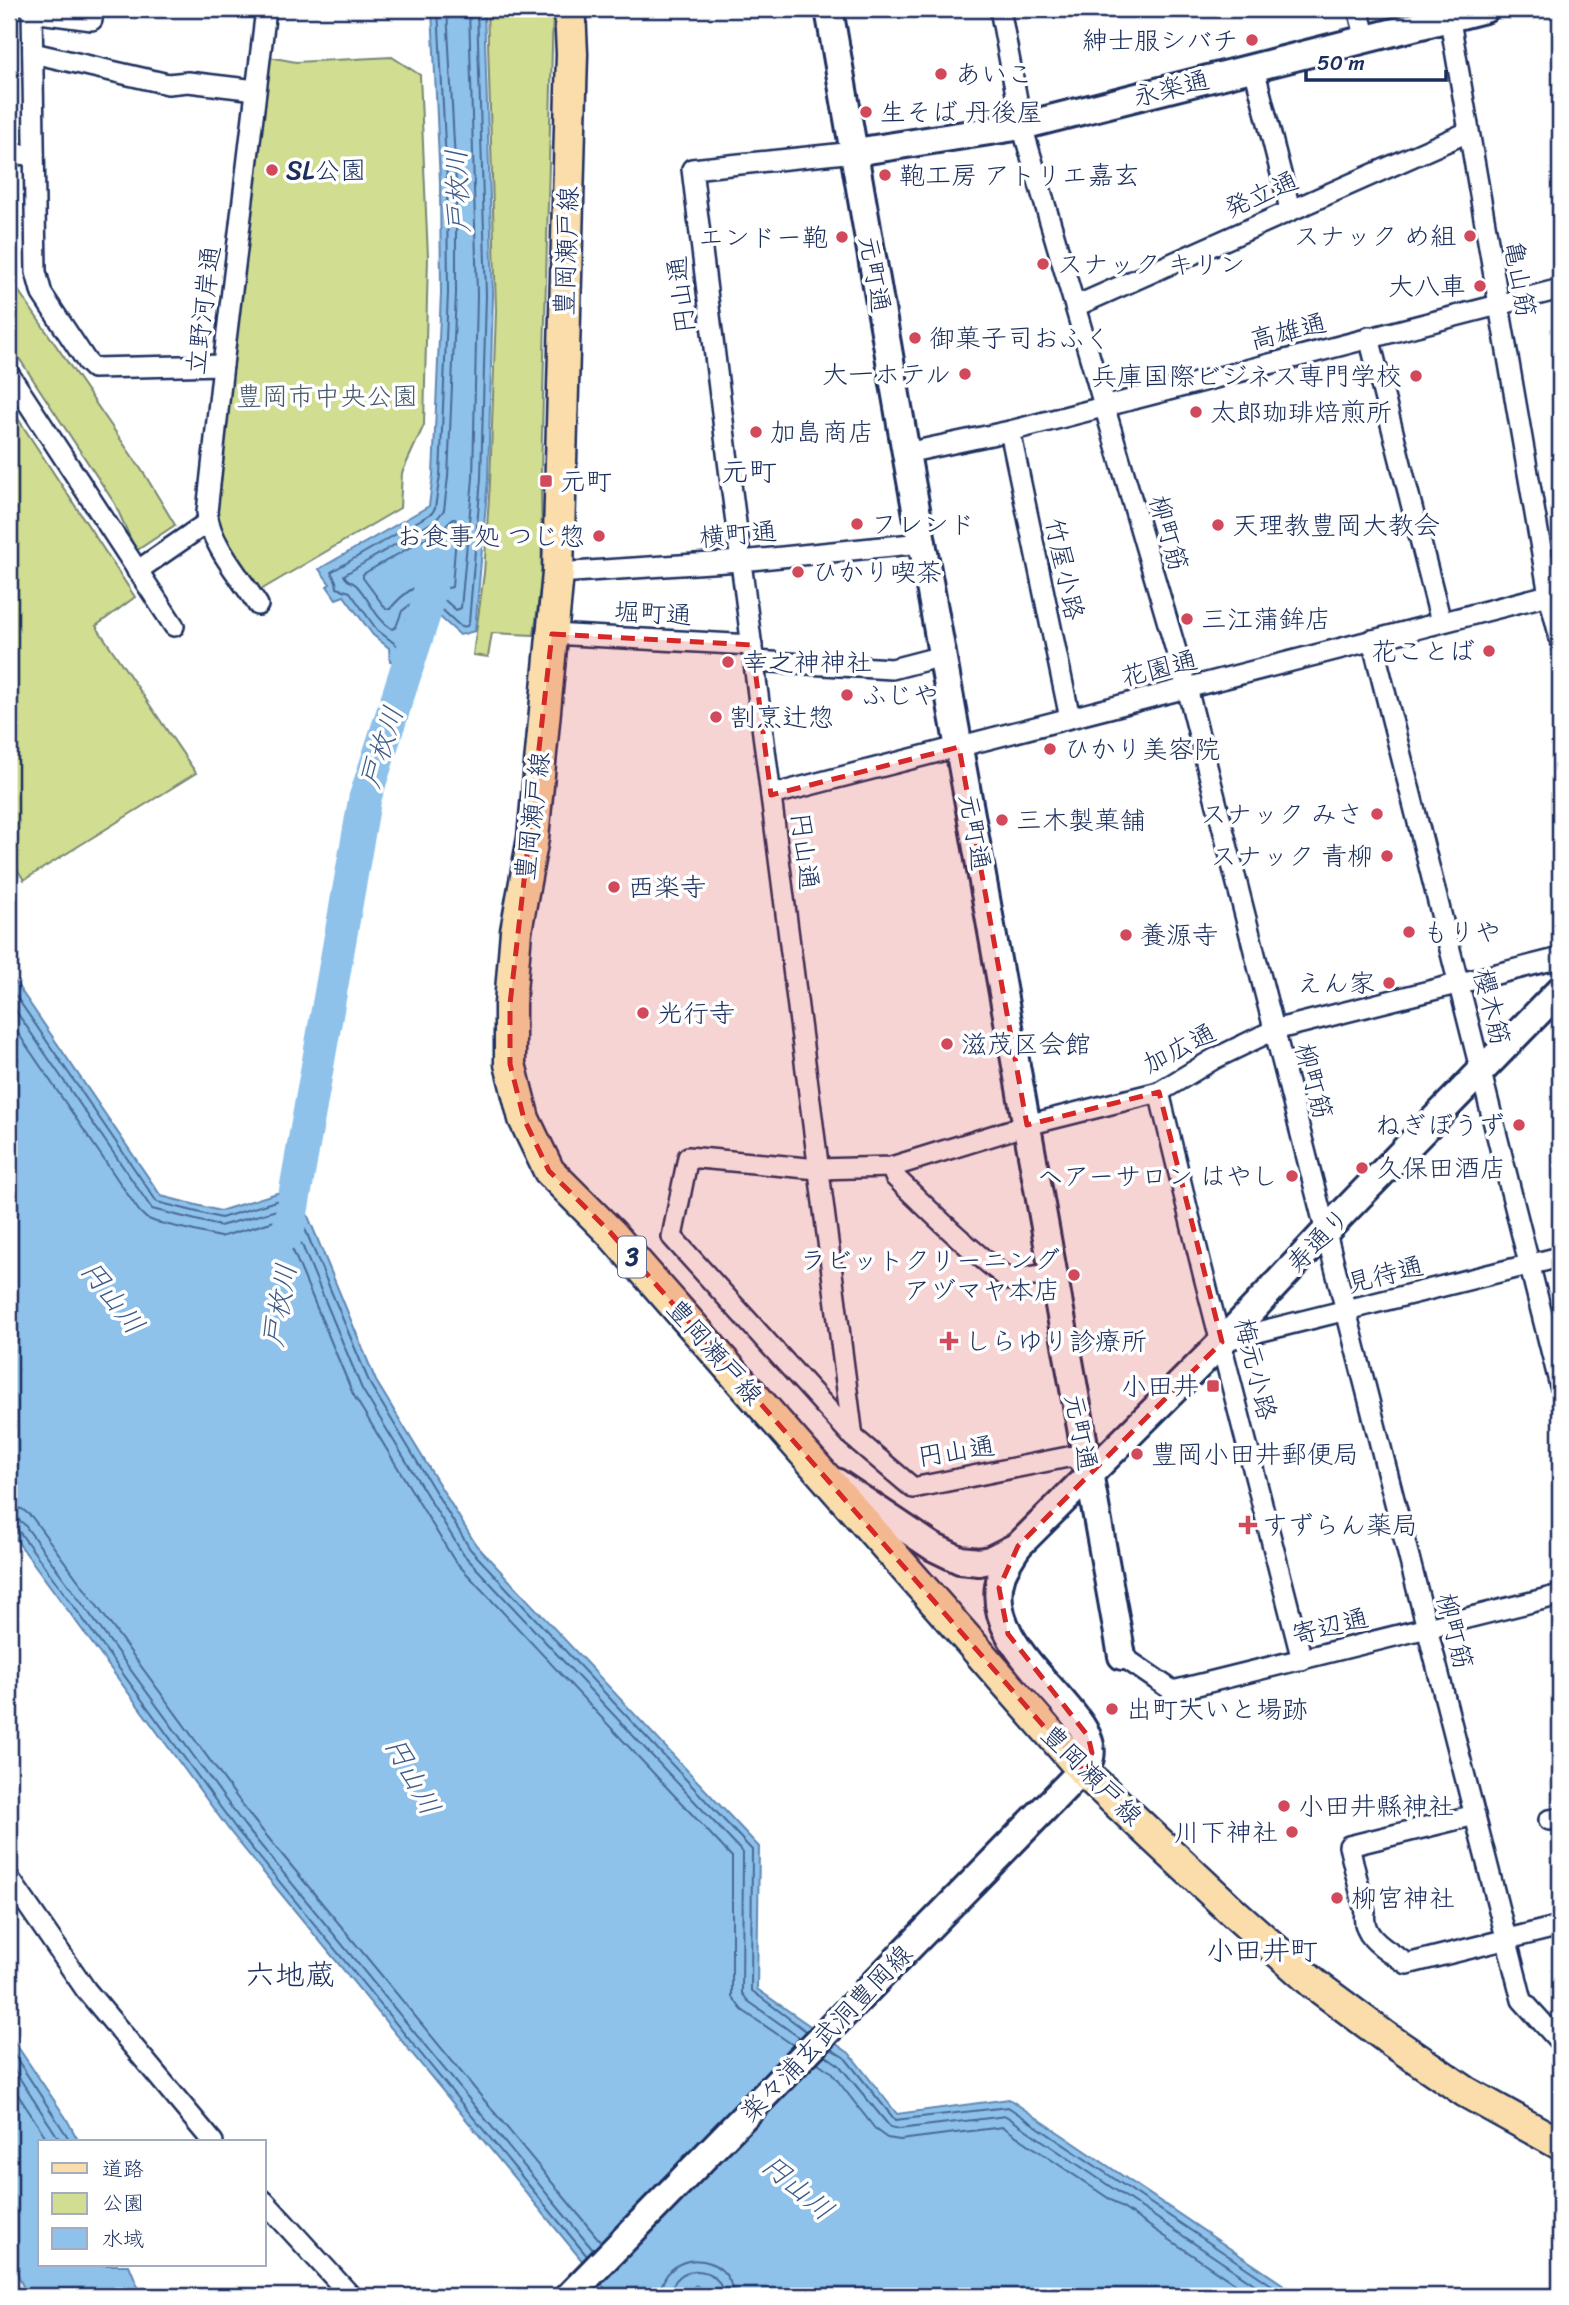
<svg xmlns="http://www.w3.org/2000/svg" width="1569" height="2305" viewBox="0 0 1569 2305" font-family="Sriracha,'Klee One',sans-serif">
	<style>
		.green { fill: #d1dd90; stroke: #768677; stroke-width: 2 }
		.water { fill: #8ec2eb; stroke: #6087b3; stroke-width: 2 }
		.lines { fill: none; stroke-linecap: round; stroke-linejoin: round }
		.shore { stroke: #496a96; stroke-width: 2 }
		.river { stroke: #8ec2eb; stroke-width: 33 }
		.street-casing { stroke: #1b2f5e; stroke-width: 24 }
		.secondary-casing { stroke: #1b2f5e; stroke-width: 32 }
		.primary-casing { stroke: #1b2f5e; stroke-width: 35 }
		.street { stroke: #fff; stroke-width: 19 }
		.secondary { stroke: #fff; stroke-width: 26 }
		.primary { stroke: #fbddab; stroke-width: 30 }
		.marked { fill: #d62828; fill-opacity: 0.2; stroke: #d62828; stroke-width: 5; stroke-dasharray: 14 9; stroke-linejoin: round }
		.poi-dot { fill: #d1495b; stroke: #fff; stroke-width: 2.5 }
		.labels { text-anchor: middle; stroke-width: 7; stroke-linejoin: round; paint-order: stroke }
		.shield { fill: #fff; stroke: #5f6d8e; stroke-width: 2 }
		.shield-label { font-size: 24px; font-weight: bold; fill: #1b2f5e }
		.poi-label { font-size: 26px; fill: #1b2f5e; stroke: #fff; text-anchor: start }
		.street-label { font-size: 26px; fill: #1b2f5e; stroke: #fff }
		.park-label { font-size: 26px; fill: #485a6a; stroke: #fff }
		.water-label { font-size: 28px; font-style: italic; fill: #3e5b88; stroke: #fff }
		.neighbourhood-label { font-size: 28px; fill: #1b2f5e; stroke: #fff }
		.quarter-label { font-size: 30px; fill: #1b2f5e; stroke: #fff }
	</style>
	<rect width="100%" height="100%" fill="#fff"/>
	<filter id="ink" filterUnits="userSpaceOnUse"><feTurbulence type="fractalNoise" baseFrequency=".0143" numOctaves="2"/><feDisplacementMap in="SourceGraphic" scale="14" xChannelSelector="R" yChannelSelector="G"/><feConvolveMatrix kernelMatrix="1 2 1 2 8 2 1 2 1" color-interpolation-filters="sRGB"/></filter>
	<g filter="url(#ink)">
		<g class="green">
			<polygon points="487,9 553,9 541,473 542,575 534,635 492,633 488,657 473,655 484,573 490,482 496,310"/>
			<polygon points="269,57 296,62 392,57 420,75 428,257 424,425 402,473 400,508 259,591 216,525 215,516"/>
			<polygon points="9,277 145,475 175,525 136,551 115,504 9,343"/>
			<polygon points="9,405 135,597 96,626 196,773 24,880 9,857"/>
		</g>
		<g class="water">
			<polygon points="432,9 484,9 493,295 488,479 475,631 460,635 430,608 413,622 405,664 390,661 389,648 373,635 344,596 336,599 327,586 330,584 319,569 429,506 433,475 441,293 440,182"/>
			<polygon points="9,973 161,1196 220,1211 296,1187 376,1381 476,1545 759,1847 757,1989 849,2053 897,2114 1009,2099 1300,2296 710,2296 696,2285 683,2296 611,2296 232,1834 9,1530"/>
			<polygon points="9,2034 66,2118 79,2142 40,2142 40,2265 129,2265 142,2296 27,2296 9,2254"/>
		</g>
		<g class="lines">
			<g class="shore">
				<polyline points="438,9 447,182 448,293 440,475 435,508 432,513 331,572 336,581 337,588 350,592 377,630 398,646 401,644 407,618 427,602 435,603 461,627 467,626 469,623 481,478 486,295 477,9"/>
				<path d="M447,9l9,173v111l-8,184 -4,33 -8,10 -92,55c3,7 6,5 12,10 14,14 19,34 36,44l4,-2 6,-16 22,-17 15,1 17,15 5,-2 12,-130 4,-183 -8,-286"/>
				<path d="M452,519h3l2,3 -5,65 -4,1c-23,-13 -43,3 -58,21h-4l-23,-31v-4l79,-45z"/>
				<polyline points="9,986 157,1202 221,1218 289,1197 292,1198 370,1384 470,1549 752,1850 751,1990 806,2031"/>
				<polyline points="9,1001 152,1209 220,1226 284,1208 287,1209 362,1389 463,1554 743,1853 742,1993 748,2001 800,2038"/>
				<polyline points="9,1020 139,1211 146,1218 156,1222 220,1237 278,1220 281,1222 353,1394 454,1560 732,1857 732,1997 742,2010 793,2045"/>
				<polyline points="9,1507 22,1509 32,1517 252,1818 601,2242"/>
				<polyline points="9,1518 17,1519 24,1524 244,1825 593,2250"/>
				<polyline points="9,1526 18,1530 237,1830 587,2256"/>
				<polyline points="9,2047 71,2142"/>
				<polyline points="831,2049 845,2058 895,2120 1008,2107 1288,2296"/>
				<polyline points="825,2055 839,2065 890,2127 899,2129 1006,2116 1272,2296"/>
				<polyline points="9,2062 61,2142"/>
				<polyline points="818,2063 831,2072 876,2130 887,2138 900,2140 1003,2127 1253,2296"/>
				<polyline points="9,2081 49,2142"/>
				<path d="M660,2296c2,-48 71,-47 73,0"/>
				<path d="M670,2296c3,-34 51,-33 53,0"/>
			</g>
			<polyline class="river" points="288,1233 365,798 426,609 434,569"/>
			<g class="street-casing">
				<g id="street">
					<polyline points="32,9 36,272 42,294 87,362 93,368 223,365"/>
					<polyline points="1000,9 1022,126 1187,688 1522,2000 1560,2042"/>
					<polyline points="1358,9 1366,39"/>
					<polyline points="1448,9 1549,595 1560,639"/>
					<polyline points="32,12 92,20"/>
					<polyline points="33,53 168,84 188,82 256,90"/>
					<polyline points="1254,68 1290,209"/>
					<polyline points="855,152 692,169 725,437 853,1437 913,1488 1073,1456 1089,1473"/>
					<polyline points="9,155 34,154"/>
					<polyline points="1076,306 1468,132"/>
					<polyline points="1369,337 1441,622"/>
					<polyline points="9,374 174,626"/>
					<polyline points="1010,431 1070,718"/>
					<polyline points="906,453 1010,431 1560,289"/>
					<polyline points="137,571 208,522"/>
					<polyline points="558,573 741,561 922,543"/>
					<path d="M258,605c-17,-27 -48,-61 -51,-93l16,-147 43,-356"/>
					<polyline points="552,634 752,645"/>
					<polyline points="1372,640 1560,1386"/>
					<polyline points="754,661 892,669 942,656"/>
					<polyline points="771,795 1560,592"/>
					<polyline points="1159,1092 1202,1269 1302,1660"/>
					<path d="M891,1167l4,10c37,36 74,73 115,103l42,-7"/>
					<polyline points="1222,1341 1560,1257"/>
					<polyline points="853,1437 672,1237 688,1157 818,1169 891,1167 1027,1125 1159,1092 1214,1059 1274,1030 1560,958"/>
					<polyline points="1122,1656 1173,1691 1560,1595"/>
					<path d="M1475,1815l-126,31 16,66c-5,26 24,39 42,52l153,-38"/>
					<polyline points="1549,1820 1560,1818"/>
					<polyline points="9,1878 86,1990 213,2142"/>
					<polyline points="264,2201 351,2296"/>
				</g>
			</g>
			<g class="secondary-casing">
				<g id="secondary">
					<polyline points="829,9 906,453 1122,1656"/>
					<polyline points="855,152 1022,126 1485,9"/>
					<polyline points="836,1482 933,1547 960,1560 979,1562 990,1560 1018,1546 1222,1342 1342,1214 1560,990"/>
					<path d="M569,2296l518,-531c28,-48 -113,-111 -85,-191 4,-10 10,-19 16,-28"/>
				</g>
			</g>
			<g class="primary-casing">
				<polyline id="primary" points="570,9 572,54 558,573 533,838 516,931 510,1004 510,1064 524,1119 549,1171 610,1232 1083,1771 1232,1911 1313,1983 1387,2038 1466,2092 1560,2144"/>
			</g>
			<use href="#street" class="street"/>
			<use href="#secondary" class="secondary"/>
			<use href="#primary" class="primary"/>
		</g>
	</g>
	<path class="marked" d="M552,634l200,11 19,150 188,-48 68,378 132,-33 63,250 -204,204 -19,42 9,46 80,102 4,17 -9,18 -473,-539 -61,-61 -25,-52 -14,-55v-60z"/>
	<g class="poi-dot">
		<circle cx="1252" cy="40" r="7"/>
		<circle cx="941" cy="74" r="7"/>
		<circle cx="866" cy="112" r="7"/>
		<circle cx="272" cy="170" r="7"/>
		<circle cx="885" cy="175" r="7"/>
		<circle cx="1470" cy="236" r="7"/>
		<circle cx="842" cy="237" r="7"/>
		<circle cx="1043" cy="264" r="7"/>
		<circle cx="1480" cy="286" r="7"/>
		<circle cx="915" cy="338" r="7"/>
		<circle cx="965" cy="374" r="7"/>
		<circle cx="1416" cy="376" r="7"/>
		<circle cx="1196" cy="412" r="7"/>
		<circle cx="756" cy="432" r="7"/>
		<rect x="539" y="474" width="14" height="14" rx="3.5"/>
		<circle cx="857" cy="524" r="7"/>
		<circle cx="1218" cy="525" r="7"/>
		<circle cx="599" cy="536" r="7"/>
		<circle cx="798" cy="572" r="7"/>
		<circle cx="1187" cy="619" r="7"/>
		<circle cx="1489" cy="651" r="7"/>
		<circle cx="728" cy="662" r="7"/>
		<circle cx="847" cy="695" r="7"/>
		<circle cx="716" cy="717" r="7"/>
		<circle cx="1050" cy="749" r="7"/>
		<circle cx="1377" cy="814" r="7"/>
		<circle cx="1002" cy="820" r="7"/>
		<circle cx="1387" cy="856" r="7"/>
		<circle cx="614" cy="887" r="7"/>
		<circle cx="1409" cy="932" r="7"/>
		<circle cx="1126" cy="935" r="7"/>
		<circle cx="1389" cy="983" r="7"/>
		<circle cx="643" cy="1013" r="7"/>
		<circle cx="947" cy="1044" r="7"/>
		<circle cx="1519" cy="1125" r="7"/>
		<circle cx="1362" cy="1168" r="7"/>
		<circle cx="1292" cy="1176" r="7"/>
		<circle cx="1074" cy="1275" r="7"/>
		<path d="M945.5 1330.5h7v7h7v7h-7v7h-7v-7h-7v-7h7z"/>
		<rect x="1206" y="1379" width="14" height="14" rx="3.5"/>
		<circle cx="1137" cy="1454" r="7"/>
		<path d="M1244.5 1514.5h7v7h7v7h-7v7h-7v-7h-7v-7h7z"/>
		<circle cx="1112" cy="1709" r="7"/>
		<circle cx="1284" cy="1806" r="7"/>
		<circle cx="1292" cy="1832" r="7"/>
		<circle cx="1337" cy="1898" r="7"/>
	</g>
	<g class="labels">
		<rect class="shield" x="618" y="1236.5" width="28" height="41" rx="5"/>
		<g class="shield-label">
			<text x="632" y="1265">3</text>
		</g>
		<g class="poi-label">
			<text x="1238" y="49" text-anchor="end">紳士服シバチ</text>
			<text x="955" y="83">あいこ</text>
			<text x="880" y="121">生そば 丹後屋</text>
			<text x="286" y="179">SL公園</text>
			<text x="899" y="184">鞄工房 アトリエ嘉玄</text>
			<text x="1456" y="245" text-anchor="end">スナック め組</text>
			<text x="828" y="246" text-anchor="end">エンドー鞄</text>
			<text x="1057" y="273">スナック キリン</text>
			<text x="1466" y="295" text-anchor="end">大八車</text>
			<text x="929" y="347">御菓子司おふく</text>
			<text x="951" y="383" text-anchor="end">大一ホテル</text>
			<text x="1402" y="385" text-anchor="end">兵庫国際ビジネス専門学校</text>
			<text x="1210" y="421">太郎珈琲焙煎所</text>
			<text x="770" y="441">加島商店</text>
			<text x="560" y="490">元町</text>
			<text x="871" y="533">フレンド</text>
			<text x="1232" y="534">天理教豊岡大教会</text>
			<text x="585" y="545" text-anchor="end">お食事処 つじ惣</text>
			<text x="812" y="581">ひかり喫茶</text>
			<text x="1201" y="628">三江蒲鉾店</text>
			<text x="1475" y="660" text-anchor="end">花ことば</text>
			<text x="742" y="671">幸之神神社</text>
			<text x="861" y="704">ふじや</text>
			<text x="730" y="726">割烹辻惣</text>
			<text x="1064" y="758">ひかり美容院</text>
			<text x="1363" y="823" text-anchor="end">スナック みさ</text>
			<text x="1016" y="829">三木製菓舗</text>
			<text x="1373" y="865" text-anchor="end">スナック 青柳</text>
			<text x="628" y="896">西楽寺</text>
			<text x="1423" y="941">もりや</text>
			<text x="1140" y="944">養源寺</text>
			<text x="1375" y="992" text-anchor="end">えん家</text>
			<text x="657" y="1022">光行寺</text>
			<text x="961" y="1053">滋茂区会館</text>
			<text x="1505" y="1134" text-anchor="end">ねぎぼうず</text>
			<text x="1376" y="1177">久保田酒店</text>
			<text x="1278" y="1185" text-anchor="end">ヘアーサロン はやし</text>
			<text x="1060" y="1269" text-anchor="end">ラビットクリーニング<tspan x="1060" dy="30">アヅマヤ本店</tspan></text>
			<text x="965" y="1350">しらゆり診療所</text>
			<text x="1199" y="1395" text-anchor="end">小田井</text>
			<text x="1151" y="1463">豊岡小田井郵便局</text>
			<text x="1262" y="1534">すずらん薬局</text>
			<text x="1126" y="1718">出町大いと場跡</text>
			<text x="1298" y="1815">小田井縣神社</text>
			<text x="1278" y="1841" text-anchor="end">川下神社</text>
			<text x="1351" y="1907">柳宮神社</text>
		</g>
		<g class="street-label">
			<text transform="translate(1171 88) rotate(-14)" y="9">永楽通</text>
			<text transform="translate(1261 194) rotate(-24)" y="9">発立通</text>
			<text transform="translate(566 251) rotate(-88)" y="9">豊岡瀬戸線</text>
			<text transform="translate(875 274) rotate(80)" y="9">元町通</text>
			<text transform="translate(1520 279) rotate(80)" y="9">亀山筋</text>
			<text transform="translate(681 295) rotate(-97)" y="9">円山通</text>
			<text transform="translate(203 310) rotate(-83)" y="9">立野河岸通</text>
			<text transform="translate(1288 331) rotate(-14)" y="9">高雄通</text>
			<text transform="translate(1169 533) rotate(74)" y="9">柳町筋</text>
			<text transform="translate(738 534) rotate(-5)" y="9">横町通</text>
			<text transform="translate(1065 569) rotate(78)" y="9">竹屋小路</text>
			<text transform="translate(653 613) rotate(3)" y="9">堀町通</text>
			<text transform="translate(1159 668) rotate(-14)" y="9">花園通</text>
			<text transform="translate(532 816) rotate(-83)" y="9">豊岡瀬戸線</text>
			<text transform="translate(975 832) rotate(80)" y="9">元町通</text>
			<text transform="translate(805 851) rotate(83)" y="9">円山通</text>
			<text transform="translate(1492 1007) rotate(76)" y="9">櫻木筋</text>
			<text transform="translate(1179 1048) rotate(-27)" y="9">加広通</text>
			<text transform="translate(1314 1081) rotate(75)" y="9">柳町筋</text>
			<text transform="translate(1318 1240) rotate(-46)" y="9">寿通り</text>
			<text transform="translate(1385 1274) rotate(-14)" y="9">見待通</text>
			<text transform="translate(715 1352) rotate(49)" y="9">豊岡瀬戸線</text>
			<text transform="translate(1256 1369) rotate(76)" y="9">梅元小路</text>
			<text transform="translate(1081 1432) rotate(79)" y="9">元町通</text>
			<text transform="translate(956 1451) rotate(-9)" y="9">円山通</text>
			<text transform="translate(1330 1626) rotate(-14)" y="9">寄辺通</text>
			<text transform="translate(1455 1631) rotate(76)" y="9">柳町筋</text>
			<text transform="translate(1092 1775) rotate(45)" y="9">豊岡瀬戸線</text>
			<text transform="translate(826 2033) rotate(-46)" y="9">楽々浦玄武洞豊岡線</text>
		</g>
		<g class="park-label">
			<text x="327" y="405">豊岡市中央公園</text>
		</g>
		<g class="water-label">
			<text transform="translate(457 191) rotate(-92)" y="10">戸枚川</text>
			<text transform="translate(381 747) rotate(-72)" y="10">戸枚川</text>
			<text transform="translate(113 1297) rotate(52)" y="10">円山川</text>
			<text transform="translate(279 1305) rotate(-80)" y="10">戸枚川</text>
			<text transform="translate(413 1776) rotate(61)" y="10">円山川</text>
			<text transform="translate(798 2187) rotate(40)" y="10">円山川</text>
		</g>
		<g class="neighbourhood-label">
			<text x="749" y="481">元町</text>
			<text x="1262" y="1960">小田井町</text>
		</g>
		<g class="quarter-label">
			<text x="290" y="1985">六地蔵</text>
		</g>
	</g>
	<rect width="1569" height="2305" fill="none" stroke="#fff" stroke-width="35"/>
	<rect x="18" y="18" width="1534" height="2270" fill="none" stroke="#1b2f5e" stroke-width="2.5" filter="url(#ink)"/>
	<rect x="38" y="2140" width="228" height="126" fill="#ffffff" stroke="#a4acbf" stroke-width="2"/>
	<rect x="52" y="2163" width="35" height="10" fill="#fbddab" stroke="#a4acbf" stroke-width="2"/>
	<text x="102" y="2176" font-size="21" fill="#1b2f5e">道路</text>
	<rect x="52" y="2193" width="35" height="21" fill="#d1dd90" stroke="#a4acbf" stroke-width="2"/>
	<text x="102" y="2210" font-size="21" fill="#1b2f5e">公園</text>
	<rect x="52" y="2228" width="35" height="21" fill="#8ec2eb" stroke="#a4acbf" stroke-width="2"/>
	<text x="102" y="2246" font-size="21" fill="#1b2f5e">水域</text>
	<path d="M1306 70v10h140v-10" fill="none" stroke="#1b2f5e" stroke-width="3.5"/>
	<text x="1317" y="70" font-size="21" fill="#1b2f5e" stroke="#ffffff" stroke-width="5" paint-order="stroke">50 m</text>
</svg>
